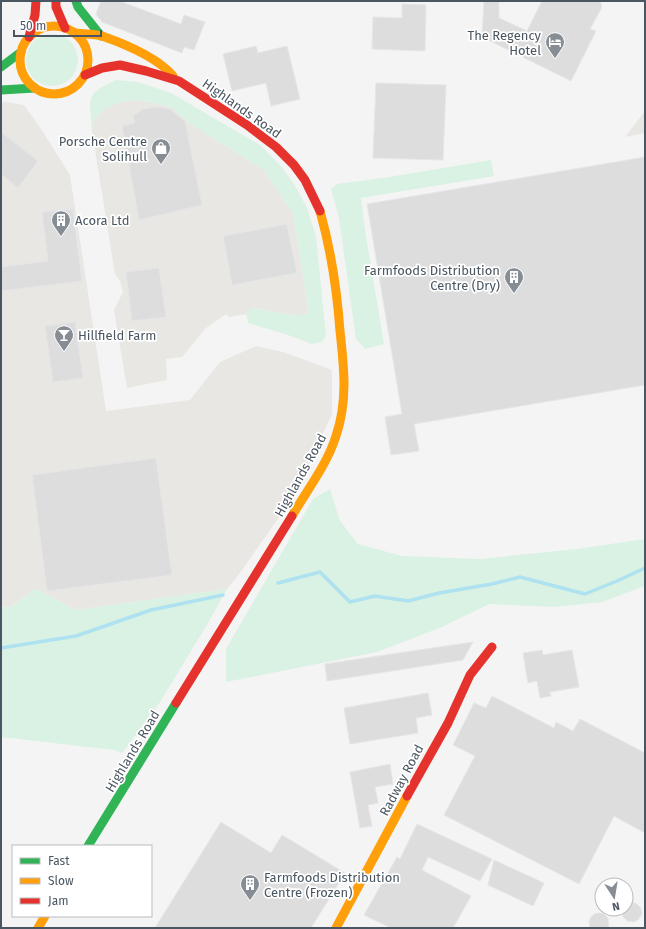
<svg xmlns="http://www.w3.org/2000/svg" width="646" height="929" viewBox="0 0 646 929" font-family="'Fira Sans',sans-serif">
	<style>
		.commercial { fill: #e8e7e3 }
		.green { fill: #d9f2e3 }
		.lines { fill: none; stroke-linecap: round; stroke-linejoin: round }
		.stream { stroke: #aee2f0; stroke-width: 3.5 }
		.building { fill: #ddddde; stroke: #e5e6e7 }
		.fast { stroke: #30b455; stroke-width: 9 }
		.slow { stroke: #ff9f0a; stroke-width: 9 }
		.jam { stroke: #e5322d; stroke-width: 9 }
		.labels { text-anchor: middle; stroke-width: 3.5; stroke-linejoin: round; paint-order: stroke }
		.poi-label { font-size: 13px; fill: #4a5661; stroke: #fff; text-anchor: end }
		.street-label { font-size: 13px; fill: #4a5661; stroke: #fff }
	</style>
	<rect width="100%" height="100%" fill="#f4f4f4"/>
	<g class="commercial">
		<polygon points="133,100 150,102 171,107 189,123 264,170 293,213 309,314 298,316 252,308 246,314 229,317 226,314 206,328 182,357 166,359 167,380 127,388 114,310 123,292 120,281 115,274 92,131 94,120 105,109 120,102"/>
		<polygon points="6,102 24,105 43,132 70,175 106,411 190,400 220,362 256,346 283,352 332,370 332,414 294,496 237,577 227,589 75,610 36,589 11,606 1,608 1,103"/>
		<polygon points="645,111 645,133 625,137"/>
	</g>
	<g class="green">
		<circle cx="52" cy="60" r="26"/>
		<path d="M116,80l22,2 33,11 89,52 19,19 15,20 13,24 9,29 10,99 -4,6 -10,2 -24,-9 -40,-12 -2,-9 5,-6 47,8 11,-2 -16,-101 -29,-43 -75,-47 -18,-16 -21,-5 -17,-2 -13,2 -15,7 -11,11 -2,11c-2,-32 -8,-37 24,-51z"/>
		<polygon points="491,160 494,176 361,198 365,230 384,344 365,349 356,339 339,218 331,189 337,184 383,178"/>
		<polygon points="330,489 340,521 358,544 402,556 480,559 577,549 645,539 645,586 602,602 554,607 489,604 442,627 377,652 226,682 226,649 313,499"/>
		<polygon points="36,589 75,610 227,589 208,623 160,702 122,753 114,750 1,737 1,608 12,606"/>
	</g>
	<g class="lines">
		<g class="stream">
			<polyline points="278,583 320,572 350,602 375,596 408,601 439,593 492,584 520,577 585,594 617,581 645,568"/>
			<polyline points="1,648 76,636 151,610 223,595"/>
		</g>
	</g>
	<g class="building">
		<polygon points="101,1 119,1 181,24 184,15 205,22 194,50 184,47 182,53 102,22 96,14"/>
		<polygon points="484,1 499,1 499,18 527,31 542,1 600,1 602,7 590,29 596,31 571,81 482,37"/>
		<polygon points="402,4 426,5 425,51 372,49 373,17 402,18"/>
		<polygon points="256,46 258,53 287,46 300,99 271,106 266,83 232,91 223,54"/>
		<polygon points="376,83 446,85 443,160 373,158"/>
		<polygon points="157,107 170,109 185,121 202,205 139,220 122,126 135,123 133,116 143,109"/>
		<polygon points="1,132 38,161 18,188 1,174"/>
		<polygon points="645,157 645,385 414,424 419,451 391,455 385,417 402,414 367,204"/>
		<polygon points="73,209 82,281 1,291 1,267 48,261 42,212"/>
		<polygon points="287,224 297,273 232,285 223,236"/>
		<polygon points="159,268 166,317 132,321 126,272"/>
		<polygon points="75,322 83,378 53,382 45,326"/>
		<polygon points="156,458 172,575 47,591 32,475"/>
		<polygon points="473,642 463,660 327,681 325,664"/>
		<polygon points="542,650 543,655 572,650 579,687 550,692 551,696 540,698 537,681 528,683 523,653"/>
		<polygon points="428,693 432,715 416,718 418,733 350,744 344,708"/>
		<polygon points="492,696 554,728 556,722 573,731 580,719 645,753 645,833 614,816 579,884 444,815 475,756 453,745 474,703 486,708"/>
		<polygon points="390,764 393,784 375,787 378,803 368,805 372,826 360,828 350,772"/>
		<polygon points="221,822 271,853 282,835 345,873 311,928 155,928"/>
		<polygon points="417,824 492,859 480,881 428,857 422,870 471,896 453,928 391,928 364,915 397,857 400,859"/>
		<polygon points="494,860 544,883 533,906 488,885"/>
		<polygon points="632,902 637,904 641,908 642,914 638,920 634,922 627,921 623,917 622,911 623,909 626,909 627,904"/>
		<polygon points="599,913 604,914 608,918 609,928 590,928 589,921 591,917 594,914"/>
	</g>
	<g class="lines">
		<g class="fast">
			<polyline points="76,1 78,7 101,36"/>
			<polyline points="1,67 21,52"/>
			<polyline points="1,90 35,88"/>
			<polyline points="88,846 176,703"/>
		</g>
		<g class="slow">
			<circle cx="54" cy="60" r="34"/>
			<path d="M74,33c9,1 20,1 28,3 23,8 55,21 71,40"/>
			<path d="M292,516c15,-26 35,-51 44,-80 12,-35 8,-69 4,-105 -3,-41 -9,-81 -20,-120"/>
			<polyline points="38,928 45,916"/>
			<polyline points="336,928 407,796"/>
		</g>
		<g class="jam">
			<polyline points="56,1 56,7 65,28"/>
			<polyline points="29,37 35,15 36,1"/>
			<polyline points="85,75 102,68 120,65 146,71 179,81 247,125 276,147 294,165 305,180 320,211"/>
			<polyline points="176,703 292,516"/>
			<polyline points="407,796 448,723 470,675 492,647"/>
		</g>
	</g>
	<defs>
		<g id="hotel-pin" transform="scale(1)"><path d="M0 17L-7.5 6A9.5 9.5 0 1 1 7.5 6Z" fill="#868d94" stroke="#fff"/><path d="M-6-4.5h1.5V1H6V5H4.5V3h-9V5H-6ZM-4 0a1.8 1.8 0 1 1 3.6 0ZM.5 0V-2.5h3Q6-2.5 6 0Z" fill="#fff"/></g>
		<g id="shop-pin" transform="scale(1)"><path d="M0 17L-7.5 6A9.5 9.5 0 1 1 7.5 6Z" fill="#868d94" stroke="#fff"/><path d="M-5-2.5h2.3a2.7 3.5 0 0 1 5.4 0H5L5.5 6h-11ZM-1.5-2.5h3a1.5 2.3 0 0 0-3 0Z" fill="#fff"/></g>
		<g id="building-pin" transform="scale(1)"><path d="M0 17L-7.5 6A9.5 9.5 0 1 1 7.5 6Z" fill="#868d94" stroke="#fff"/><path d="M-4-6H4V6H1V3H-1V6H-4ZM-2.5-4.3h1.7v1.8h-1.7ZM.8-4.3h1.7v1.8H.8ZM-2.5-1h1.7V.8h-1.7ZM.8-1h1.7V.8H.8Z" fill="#fff"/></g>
		<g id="bar-pin" transform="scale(1)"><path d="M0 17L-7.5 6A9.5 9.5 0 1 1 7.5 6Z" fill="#868d94" stroke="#fff"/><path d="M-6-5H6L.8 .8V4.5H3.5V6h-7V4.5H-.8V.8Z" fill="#fff"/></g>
	</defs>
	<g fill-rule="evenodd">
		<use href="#hotel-pin" x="555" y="42"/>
		<use href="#shop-pin" x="161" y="148"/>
		<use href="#building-pin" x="61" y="220"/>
		<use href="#building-pin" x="514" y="277"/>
		<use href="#bar-pin" x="64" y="335"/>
		<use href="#building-pin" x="250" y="884"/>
	</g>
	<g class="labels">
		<g class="poi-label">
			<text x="541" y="40">The Regency<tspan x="541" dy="15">Hotel</tspan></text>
			<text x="147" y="146">Porsche Centre<tspan x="147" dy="15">Solihull</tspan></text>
			<text x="75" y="225" text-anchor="start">Acora Ltd</text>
			<text x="500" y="275">Farmfoods Distribution<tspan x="500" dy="15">Centre (Dry)</tspan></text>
			<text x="78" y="340" text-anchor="start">Hillfield Farm</text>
			<text x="264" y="882" text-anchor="start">Farmfoods Distribution<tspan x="264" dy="15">Centre (Frozen)</tspan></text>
		</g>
		<g class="street-label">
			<text transform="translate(242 108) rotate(35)" y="5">Highlands Road</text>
			<text transform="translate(300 475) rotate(-61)" y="5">Highlands Road</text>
			<text transform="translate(132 751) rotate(-59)" y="5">Highlands Road</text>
			<text transform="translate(401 780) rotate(-62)" y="5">Radway Road</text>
		</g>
	</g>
	<rect width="646" height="929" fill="none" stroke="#4a5661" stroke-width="4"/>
	<rect x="12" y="845" width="140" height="72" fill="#ffffff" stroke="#b7bbc0"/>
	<rect x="20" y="858" width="20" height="6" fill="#30b455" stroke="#b7bbc0"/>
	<text x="48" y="865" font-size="12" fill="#4a5661">Fast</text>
	<rect x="20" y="878" width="20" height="6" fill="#ff9f0a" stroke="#b7bbc0"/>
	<text x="48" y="885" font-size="12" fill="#4a5661">Slow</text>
	<rect x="20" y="898" width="20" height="6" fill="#e5322d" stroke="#b7bbc0"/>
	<text x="48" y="905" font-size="12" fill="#4a5661">Jam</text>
	<g transform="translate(614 897) rotate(168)"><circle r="19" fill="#ffffff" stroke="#b7bbc0"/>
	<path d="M0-3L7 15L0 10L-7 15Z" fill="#868d94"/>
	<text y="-6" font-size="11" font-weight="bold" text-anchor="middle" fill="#4a5661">N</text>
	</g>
	<path d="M14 30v6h87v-6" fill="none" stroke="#4a5661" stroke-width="2"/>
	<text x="20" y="30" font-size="12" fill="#4a5661" stroke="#ffffff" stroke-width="3" paint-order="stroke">50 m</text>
</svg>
